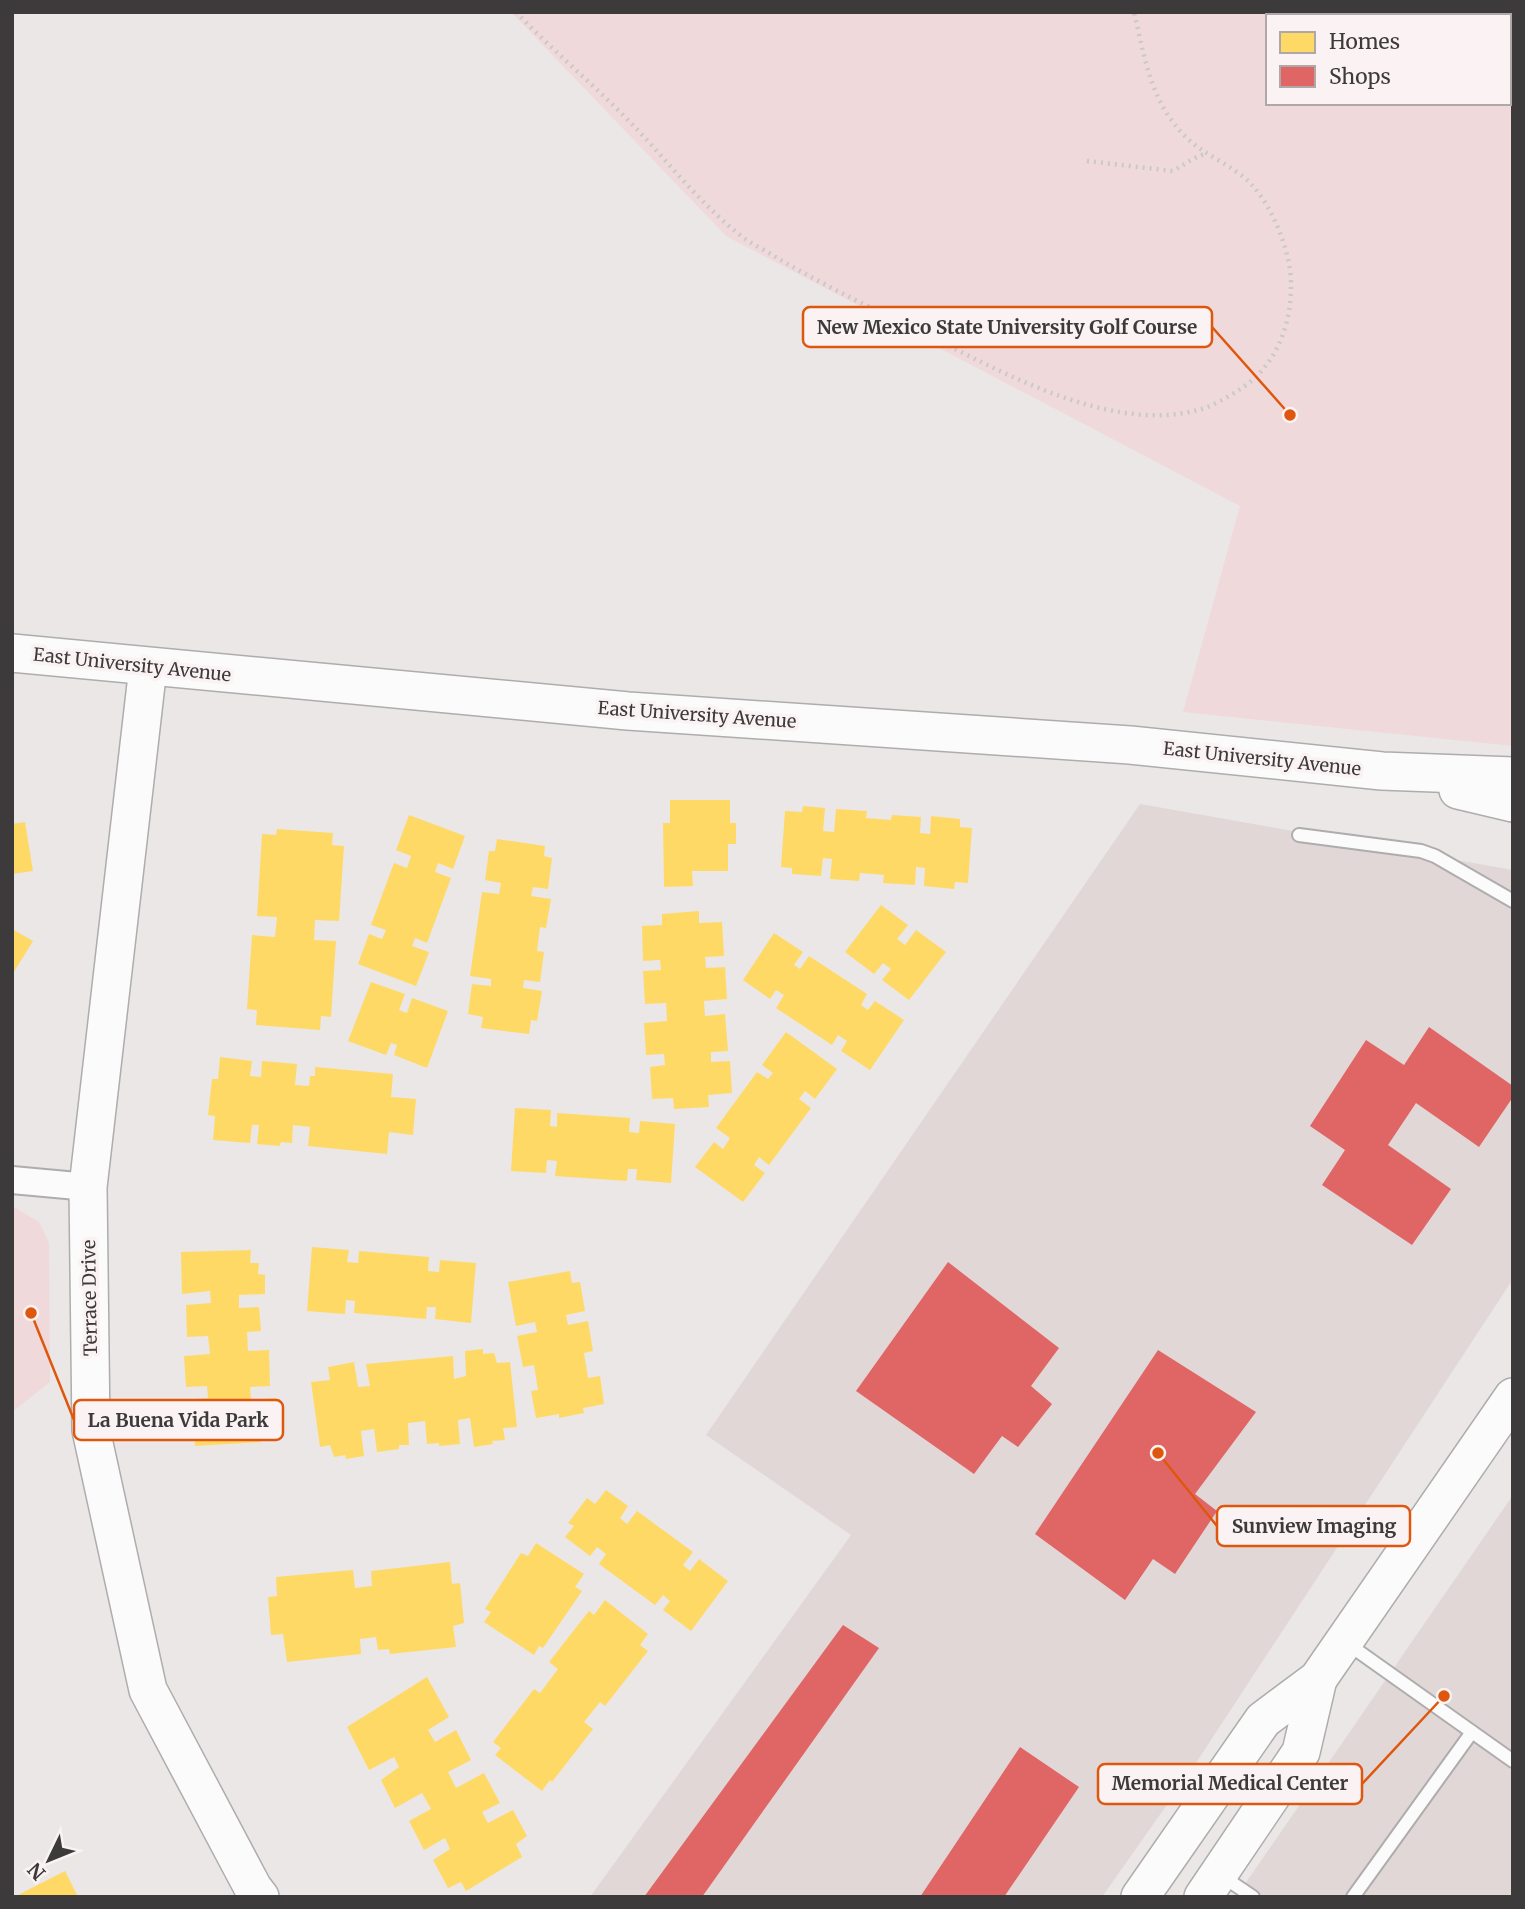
<svg xmlns="http://www.w3.org/2000/svg" width="1525" height="1909" viewBox="0 0 1525 1909" font-family="Merriweather,serif">
	<style>
		.built { fill: #e1d7d7 }
		.green { fill: #f0d9da; fill-rule: evenodd }
		.homes { fill: #ffd966 }
		.shops { fill: #e06666 }
		.lines { fill: none; stroke-linecap: round; stroke-linejoin: round }
		.lane-casing { stroke: #aeacac; stroke-width: 16 }
		.street-casing { stroke: #aeacac; stroke-width: 30 }
		.secondary-casing { stroke: #aeacac; stroke-width: 40 }
		.path { stroke: #cac8c8; stroke-width: 4.5; stroke-dasharray: 2 5; stroke-linecap: butt }
		.lane { stroke: #fcfbfb; stroke-width: 12 }
		.street { stroke: #fcfbfb; stroke-width: 26 }
		.secondary { stroke: #fcfbfb; stroke-width: 37 }
		.labels { text-anchor: middle; stroke-width: 7; stroke-linejoin: round; paint-order: stroke }
		.street-label { font-size: 18px; fill: #3d3a3b; stroke: #faf2f3 }
		.leader { fill: none; stroke: #df570e; stroke-width: 2.5 }
		.callout-dot { fill: #df570e; stroke: #faf2f3; stroke-width: 2.5 }
		.callout { fill: #faf2f3; stroke: #df570e; stroke-width: 2.5 }
		.callout-label { font-size: 19px; text-anchor: middle; font-weight: bold; fill: #3d3a3b }
	</style>
	<rect width="100%" height="100%" fill="#ebe7e7"/>
	<g class="built">
		<polygon points="1140,804 1513,870 1513,1279 1190,1772 1102,1897 590,1897 851,1535 706,1435"/>
		<polygon points="1513,1495 1513,1897 1236,1897"/>
	</g>
	<g class="green">
		<path d="M511,12h1002v734l-330,-34 57,-206 -514,-270zM1268,16h241v87h-241z"/>
		<polygon points="12,1206 39,1222 49,1243 50,1382 12,1412"/>
	</g>
	<g class="homes">
		<polygon points="670,800 730,800 730,823 736,823 736,844 728,844 728,871 692,871 693,886 664,887 663,823 670,823"/>
		<polygon points="803,806 825,808 823,831 834,832 836,809 867,811 866,818 891,820 892,815 921,817 920,833 930,834 931,816 960,819 960,827 972,828 968,883 955,882 954,889 924,886 925,868 916,867 915,885 883,883 884,875 860,873 859,881 830,879 832,859 823,858 821,876 792,874 792,868 781,867 785,811 802,812"/>
		<polygon points="409,815 465,836 453,869 438,863 435,872 451,878 427,943 415,938 412,946 429,952 416,986 358,964 369,934 382,939 386,930 371,925 394,863 407,868 411,856 396,850"/>
		<polygon points="25,822 33,871 12,874 12,824"/>
		<polygon points="277,829 333,833 332,845 344,846 339,921 315,920 314,940 336,941 331,1017 321,1016 320,1030 256,1025 257,1010 247,1009 252,935 275,937 277,917 257,916 262,834 276,835"/>
		<polygon points="497,839 545,846 544,856 552,858 548,889 533,887 531,896 551,899 546,928 540,927 537,951 544,952 540,982 524,980 523,988 542,991 537,1021 531,1020 529,1034 481,1028 483,1017 468,1014 472,984 491,986 491,979 470,976 482,892 499,894 501,883 485,880 489,851 495,851"/>
		<polygon points="881,905 908,925 897,939 905,945 916,930 946,952 909,1000 882,980 891,969 883,963 874,974 845,952"/>
		<polygon points="699,911 699,923 722,922 724,956 705,957 706,968 725,967 727,999 704,1001 705,1016 725,1014 728,1051 711,1052 711,1062 730,1061 732,1093 708,1095 709,1107 674,1109 673,1098 652,1099 650,1067 665,1065 664,1054 646,1055 644,1023 667,1021 666,1003 645,1004 643,971 661,970 660,960 643,961 642,926 662,925 662,914"/>
		<polygon points="12,929 33,941 12,975"/>
		<polygon points="774,933 803,952 794,965 800,969 809,956 867,994 861,1005 868,1010 875,1001 904,1020 870,1070 841,1051 847,1041 838,1035 832,1045 776,1008 784,995 776,990 770,999 743,980"/>
		<polygon points="371,982 405,994 399,1010 407,1013 412,998 448,1011 427,1068 394,1055 397,1045 391,1043 386,1055 348,1041"/>
		<polygon points="786,1032 837,1069 815,1099 805,1091 799,1099 811,1108 769,1165 759,1157 754,1165 765,1173 743,1202 695,1167 714,1142 723,1149 730,1138 716,1128 757,1072 768,1079 773,1073 762,1065"/>
		<polygon points="220,1057 252,1061 250,1076 261,1077 262,1061 297,1064 295,1085 309,1086 310,1076 315,1076 315,1067 393,1074 391,1097 416,1099 413,1135 389,1132 387,1154 308,1146 310,1127 293,1125 292,1143 281,1142 280,1146 257,1144 259,1125 252,1125 250,1143 213,1140 215,1116 208,1115 212,1079 218,1079"/>
		<polygon points="515,1108 551,1110 550,1126 557,1127 557,1113 630,1118 629,1132 639,1133 640,1121 675,1124 671,1183 636,1180 637,1169 628,1169 627,1181 555,1176 557,1161 547,1160 546,1173 511,1171"/>
		<polygon points="312,1247 349,1250 347,1262 358,1263 359,1251 429,1257 428,1271 439,1272 440,1260 476,1263 471,1323 435,1319 436,1307 427,1307 426,1319 354,1313 355,1301 346,1300 345,1314 307,1311"/>
		<polygon points="251,1250 250,1263 259,1263 258,1274 265,1275 265,1294 239,1295 239,1308 259,1307 261,1331 247,1332 248,1351 269,1350 270,1386 250,1387 251,1400 277,1398 278,1417 271,1417 271,1431 260,1432 261,1442 195,1446 194,1430 184,1431 180,1400 208,1398 207,1386 186,1387 184,1356 210,1354 208,1336 187,1337 186,1305 211,1303 210,1291 182,1294 181,1252"/>
		<polygon points="570,1271 572,1283 580,1282 585,1311 566,1315 568,1325 588,1321 593,1351 584,1353 588,1378 600,1376 604,1404 583,1408 584,1413 559,1418 559,1414 536,1418 531,1391 538,1390 534,1365 523,1367 517,1336 537,1332 535,1322 516,1326 508,1282"/>
		<polygon points="483,1349 483,1354 494,1353 497,1363 510,1362 517,1427 503,1428 505,1440 492,1441 493,1444 474,1447 470,1418 458,1420 460,1444 439,1446 439,1443 427,1444 425,1421 408,1423 409,1445 399,1445 399,1449 377,1452 374,1429 361,1431 364,1456 346,1459 345,1455 334,1457 330,1445 320,1447 311,1382 330,1380 328,1367 354,1362 358,1387 370,1386 366,1364 453,1356 454,1379 466,1376 465,1351"/>
		<polygon points="606,1490 628,1506 620,1518 627,1524 637,1511 693,1552 683,1565 690,1571 699,1559 728,1581 691,1631 663,1610 670,1601 663,1595 655,1605 599,1564 606,1554 597,1547 590,1556 565,1537 574,1526 568,1523 587,1498 595,1504"/>
		<polygon points="536,1543 584,1574 575,1587 582,1591 543,1648 539,1646 534,1655 484,1622 491,1612 485,1609 521,1553 528,1556"/>
		<polygon points="450,1562 452,1584 460,1583 464,1623 453,1626 456,1647 390,1654 389,1649 378,1650 376,1637 360,1639 361,1654 287,1662 283,1634 271,1635 268,1597 277,1596 276,1577 353,1570 355,1588 372,1586 371,1571"/>
		<polygon points="605,1600 648,1634 640,1645 648,1651 605,1706 600,1702 584,1722 593,1729 552,1782 550,1780 542,1791 495,1755 501,1748 493,1742 534,1689 540,1693 558,1669 549,1662 589,1611 594,1615"/>
		<polygon points="427,1677 449,1717 428,1730 435,1742 456,1730 471,1760 448,1772 456,1788 484,1773 500,1803 482,1812 488,1823 513,1810 527,1836 516,1844 522,1857 466,1891 461,1882 448,1888 433,1860 450,1849 445,1838 424,1850 409,1821 431,1809 422,1793 395,1808 381,1780 399,1767 394,1757 369,1770 347,1727"/>
		<polygon points="65,1871 78,1897 14,1897"/>
	</g>
	<g class="shops">
		<polygon points="1429,1027 1513,1086 1513,1097 1479,1147 1416,1103 1388,1145 1451,1189 1412,1245 1322,1185 1345,1150 1310,1126 1366,1040 1404,1065"/>
		<polygon points="948,1262 1059,1348 1031,1386 1052,1404 1018,1447 1002,1436 974,1474 856,1391"/>
		<polygon points="1158,1350 1256,1412 1195,1494 1217,1511 1175,1574 1153,1559 1125,1600 1035,1534"/>
		<polygon points="843,1625 879,1648 702,1897 644,1897"/>
		<polygon points="1020,1747 1079,1787 1004,1897 920,1897"/>
	</g>
	<g class="lines">
		<g class="lane-casing">
			<g id="lane">
				<polyline points="1299,835 1421,851 1435,856 1513,901"/>
				<polyline points="1348,1644 1513,1761"/>
				<polyline points="1222,1876 1253,1897"/>
				<polyline points="1353,1897 1472,1732"/>
			</g>
		</g>
		<g class="street-casing">
			<polyline id="street" points="12,1180 88,1187"/>
		</g>
		<g class="secondary-casing">
			<g id="secondary">
				<polyline points="12,653 628,711 1130,745 1382,771 1513,776"/>
				<polyline points="148,667 88,1187 91,1430 148,1690 253,1888 260,1897"/>
				<polyline points="1458,790 1513,803"/>
				<polyline points="1140,1897 1263,1720 1318,1679 1513,1397"/>
				<polyline points="1203,1897 1301,1752 1318,1679"/>
			</g>
		</g>
		<g class="path">
			<path d="M516,12c36,38 77,72 114,110 36,37 69,81 110,113 11,9 23,14 34,21 44,26 89,48 135,70 81,39 193,107 285,85 16,-3 34,-14 48,-23 34,-23 49,-62 49,-102 1,-34 -22,-91 -50,-111 -30,-22 -48,-24 -71,-57 -21,-29 -28,-72 -36,-106"/>
			<path d="M1087,161l86,10c12,-6 19,-14 33,-17"/>
		</g>
		<use href="#lane" class="lane"/>
		<use href="#street" class="street"/>
		<use href="#secondary" class="secondary"/>
	</g>
	<g class="labels">
		<g class="street-label">
			<text transform="translate(132 665) rotate(6)" y="6">East University Avenue</text>
			<text transform="translate(697 715) rotate(4)" y="6">East University Avenue</text>
			<text transform="translate(1262 759) rotate(6)" y="6">East University Avenue</text>
			<text transform="translate(90 1298) rotate(-91)" y="6">Terrace Drive</text>
		</g>
	</g>
	<path class="leader" d="M1290 415L1212 327M31 1313L74 1420M1158 1453L1217 1526M1444 1696L1362 1784"/>
	<g class="callout-dot">
		<circle cx="1290" cy="415" r="7"/>
		<circle cx="31" cy="1313" r="7"/>
		<circle cx="1158" cy="1453" r="7"/>
		<circle cx="1444" cy="1696" r="7"/>
	</g>
	<g class="callout">
		<rect x="803" y="307" width="409" height="40" rx="7"/>
		<rect x="74" y="1400" width="209" height="40" rx="7"/>
		<rect x="1217" y="1506" width="193" height="40" rx="7"/>
		<rect x="1098" y="1764" width="264" height="40" rx="7"/>
	</g>
	<g class="callout-label">
		<text x="1007" y="334">New Mexico State University Golf Course</text>
		<text x="178" y="1427">La Buena Vida Park</text>
		<text x="1314" y="1533">Sunview Imaging</text>
		<text x="1230" y="1790">Memorial Medical Center</text>
	</g>
	<rect width="1525" height="1909" fill="none" stroke="#3d3a3b" stroke-width="28"/>
	<rect x="1266" y="14" width="245" height="91" fill="#faf2f3" stroke="#aea8a9" stroke-width="2"/>
	<rect x="1280" y="32" width="35" height="21" fill="#ffd966" stroke="#aea8a9" stroke-width="2"/>
	<text x="1329" y="49" font-size="21" fill="#3d3a3b">Homes</text>
	<rect x="1280" y="66" width="35" height="21" fill="#e06666" stroke="#aea8a9" stroke-width="2"/>
	<text x="1329" y="84" font-size="21" fill="#3d3a3b">Shops</text>
	<g transform="translate(49 1860) rotate(227)" stroke="#faf2f3" stroke-width="5" paint-order="stroke">
	<path d="M0-5L12 26L0 18L-12 26Z" fill="#3d3a3b"/>
	<text y="-10" font-size="19" font-weight="bold" text-anchor="middle" fill="#3d3a3b">N</text>
	</g>
</svg>
